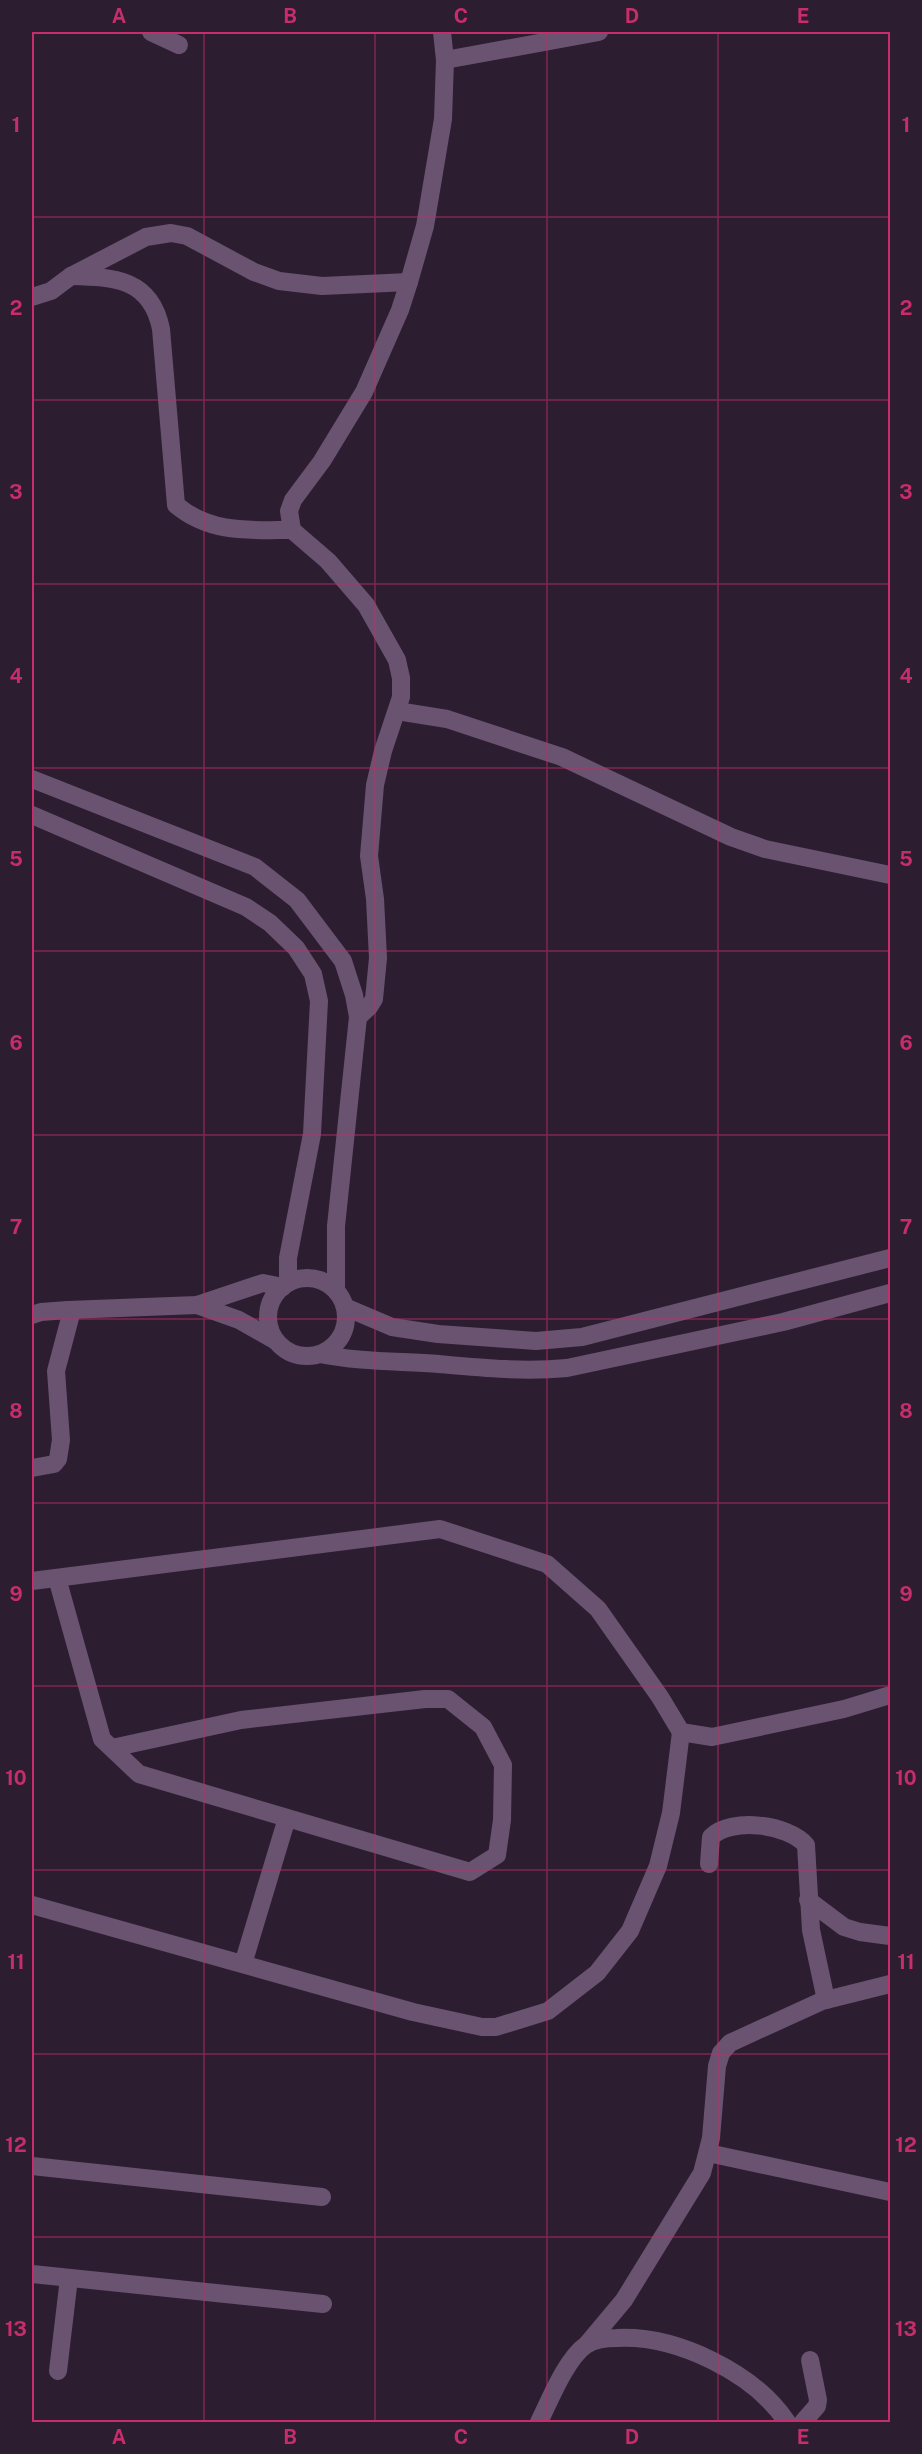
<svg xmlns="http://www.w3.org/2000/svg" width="922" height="2454" viewBox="0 0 922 2454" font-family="'Public Sans',sans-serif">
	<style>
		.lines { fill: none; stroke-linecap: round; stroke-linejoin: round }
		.minor { stroke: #6a5370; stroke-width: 18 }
		.grid { fill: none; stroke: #c72d6a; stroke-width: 1.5; stroke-opacity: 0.55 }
		.neatline { fill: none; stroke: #c72d6a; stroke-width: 2 }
		.grid-label { font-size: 20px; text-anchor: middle; font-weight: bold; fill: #c72d6a }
	</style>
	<rect width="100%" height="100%" fill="#2c1e30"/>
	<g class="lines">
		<g class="minor">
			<polyline points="151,32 179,45"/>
			<polyline points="445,60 599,32"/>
			<path d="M71,276c44,1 80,3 90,53l15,176c35,29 74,25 116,25"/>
			<polyline points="32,297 51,291 71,276 146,237 171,233 187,236 254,272 279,281 322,286 409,282"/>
			<polyline points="397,711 447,719 562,757 731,837 765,849 890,875"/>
			<polyline points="32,779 255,867 297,900 343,961 354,995 358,1017 336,1226 336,1291"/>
			<polyline points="32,815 246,907 270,923 296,948 313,974 319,1001 312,1134 288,1258 288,1283"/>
			<polyline points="358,1017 369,1007 374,999 378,958 375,899 369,856 375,785 383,751 401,697 401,678 397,660 366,605 328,561 292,530 289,511 293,500 322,461 364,392 400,310 409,282 425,226 443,119 445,60 442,32"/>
			<circle cx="307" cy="1317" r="39"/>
			<polyline points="197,1305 239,1320 276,1341"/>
			<polyline points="345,1307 392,1327 438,1334 536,1341 582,1337 890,1258"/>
			<polyline points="32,1315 41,1312 68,1310 197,1305 263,1283 283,1287"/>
			<path d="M320,1354c39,8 79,7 119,10 44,4 85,8 128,4l216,-46 107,-29"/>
			<polyline points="32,1468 54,1464 58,1459 61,1440 56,1371 70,1318 68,1310"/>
			<polyline points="57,1578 102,1739 139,1774 470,1872 497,1855 502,1820 503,1765 483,1727 448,1699 425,1699 241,1720 112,1748"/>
			<polyline points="32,1581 440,1529 547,1564 598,1609 660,1697 681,1732 712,1737 844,1709 890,1695"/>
			<path d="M709,1864l2,-27c20,-20 77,-13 95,8l5,85 15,70"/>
			<polyline points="808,1900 844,1927 860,1932 890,1936"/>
			<polyline points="32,1905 413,2012 482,2027 496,2027 548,2011 597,1973 630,1931 658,1866 671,1813 681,1732"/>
			<polyline points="243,1964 287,1818"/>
			<polyline points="708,2153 890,2192"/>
			<polyline points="32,2166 322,2197"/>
			<polyline points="32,2274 323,2304"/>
			<polyline points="588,2343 624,2300 702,2173 711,2138 717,2066 721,2053 730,2043 822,2001 890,1984"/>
			<polyline points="58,2371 69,2278"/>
			<path d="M539,2422c11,-22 27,-63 47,-77 9,-6 21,-7 31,-7 60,-3 137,35 170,84"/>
			<polyline points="803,2422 817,2406 818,2400 810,2360"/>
		</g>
	</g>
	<path class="grid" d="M204,32v2390M375,32v2390M547,32v2390M718,32v2390M32,217h858M32,400h858M32,584h858M32,768h858M32,951h858M32,1135h858M32,1319h858M32,1503h858M32,1686h858M32,1870h858M32,2054h858M32,2237h858"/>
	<rect width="922" height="2454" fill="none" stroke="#2c1e30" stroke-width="66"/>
	<rect x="33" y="33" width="856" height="2388" class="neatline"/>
	<g class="grid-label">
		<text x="119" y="23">A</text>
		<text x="290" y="23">B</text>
		<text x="461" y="23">C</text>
		<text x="632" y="23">D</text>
		<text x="803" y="23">E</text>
		<text x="16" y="132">1</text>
		<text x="906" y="132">1</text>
		<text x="16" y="315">2</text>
		<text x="906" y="315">2</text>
		<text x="16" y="499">3</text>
		<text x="906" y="499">3</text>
		<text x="16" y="683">4</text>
		<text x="906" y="683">4</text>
		<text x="16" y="866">5</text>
		<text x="906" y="866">5</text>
		<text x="16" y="1050">6</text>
		<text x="906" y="1050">6</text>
		<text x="16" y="1234">7</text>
		<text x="906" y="1234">7</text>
		<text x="16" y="1418">8</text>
		<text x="906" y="1418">8</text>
		<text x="16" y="1601">9</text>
		<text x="906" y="1601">9</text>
		<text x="16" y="1785">10</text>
		<text x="906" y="1785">10</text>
		<text x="16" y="1969">11</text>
		<text x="906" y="1969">11</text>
		<text x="16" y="2152">12</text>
		<text x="906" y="2152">12</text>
		<text x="16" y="2336">13</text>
		<text x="906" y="2336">13</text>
		<text x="119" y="2444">A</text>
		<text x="290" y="2444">B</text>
		<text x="461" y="2444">C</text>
		<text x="632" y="2444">D</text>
		<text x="803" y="2444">E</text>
	</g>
</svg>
